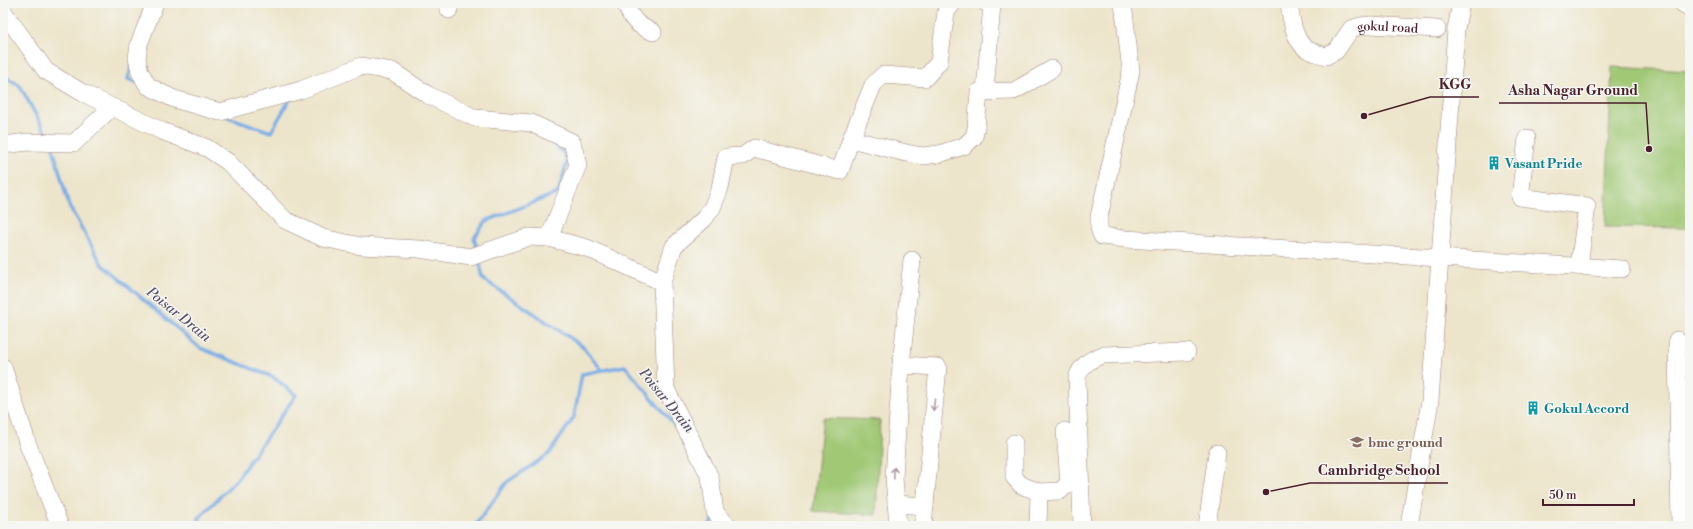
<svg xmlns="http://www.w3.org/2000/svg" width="1693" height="529" viewBox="0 0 1693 529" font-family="'Libre Bodoni',serif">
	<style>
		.green { fill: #a0c874; stroke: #757450 }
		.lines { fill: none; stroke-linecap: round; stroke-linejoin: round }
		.stream { stroke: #7aace6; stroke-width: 3.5 }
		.minor-casing { stroke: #9c827b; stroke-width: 18 }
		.minor { stroke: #fff; stroke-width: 17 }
		.oneway { stroke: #ae9aa0 }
		.labels { text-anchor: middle; stroke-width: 3; stroke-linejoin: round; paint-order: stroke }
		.street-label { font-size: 13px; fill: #4a1f2b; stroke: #f6f6f2 }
		.culture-label { font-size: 13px; font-weight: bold; fill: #0d838f; stroke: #f6f6f2; text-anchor: start }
		.education-label { font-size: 13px; font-weight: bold; fill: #785e54; stroke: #f6f6f2; text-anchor: start }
		.water-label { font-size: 14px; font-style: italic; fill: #5b506c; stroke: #f6f6f2 }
		.leader { fill: none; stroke: #4a1f2b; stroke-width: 1.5 }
		.callout-dot { fill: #4a1f2b; stroke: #f6f6f2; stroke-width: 1.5 }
		.callout-label { font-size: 14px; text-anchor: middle; font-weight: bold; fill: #4a1f2b; stroke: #f6f6f2; stroke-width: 3; stroke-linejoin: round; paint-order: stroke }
	</style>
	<rect width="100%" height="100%" fill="#f6f6f2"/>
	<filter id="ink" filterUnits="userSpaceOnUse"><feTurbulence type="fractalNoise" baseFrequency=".025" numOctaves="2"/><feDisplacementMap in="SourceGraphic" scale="8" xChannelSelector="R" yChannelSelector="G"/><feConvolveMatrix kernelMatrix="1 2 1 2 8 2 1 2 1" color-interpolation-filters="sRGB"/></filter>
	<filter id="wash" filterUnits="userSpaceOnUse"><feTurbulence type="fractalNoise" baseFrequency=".012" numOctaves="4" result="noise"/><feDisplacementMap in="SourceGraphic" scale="16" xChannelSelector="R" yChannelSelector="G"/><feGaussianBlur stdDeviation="0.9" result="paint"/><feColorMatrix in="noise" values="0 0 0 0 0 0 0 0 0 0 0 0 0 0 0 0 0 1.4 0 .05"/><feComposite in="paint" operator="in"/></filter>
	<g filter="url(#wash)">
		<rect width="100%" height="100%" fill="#ede5cb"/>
		<g class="green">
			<polygon points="1612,67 1690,71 1690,228 1605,227"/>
			<polygon points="823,418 880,420 876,515 813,511"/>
		</g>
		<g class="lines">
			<g class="stream">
				<polyline points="132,66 128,79 140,83"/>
				<polyline points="3,75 20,86 48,137"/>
				<polyline points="228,117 271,132 290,99"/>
				<polyline points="53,148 69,206 102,264 200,348 273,377 296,395 237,479 199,518 200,526"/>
				<polyline points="477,249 474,238 486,221 558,193 568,159 552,140"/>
				<polyline points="479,259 483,279 582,346 602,370"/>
				<polyline points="475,526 507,482 549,454 574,417 582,374 625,366 676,427"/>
				<polyline points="710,526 713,517"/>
			</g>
		</g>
	</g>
	<g filter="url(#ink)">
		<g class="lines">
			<g class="minor-casing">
				<g id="minor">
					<polyline points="155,3 139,44 137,58 140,72 148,86 174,99 220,112 301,90 361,66 392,71 428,95 475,118 531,123 572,142 578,165 549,238"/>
					<path d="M625,3c7,17 11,22 28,29"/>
					<polyline points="1123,3 1131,71 1099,217 1099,228 1102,236 1125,239 1622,269"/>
					<path id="s1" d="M1289,3c2,14 4,35 16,45 5,4 15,6 21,8l10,-5 15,-22 9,-3 11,-1 66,4"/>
					<polyline points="1682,3 1690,8"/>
					<polyline points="449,10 449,3"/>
					<polyline points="3,11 46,71 83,93 162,131 207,148 228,162 285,220 323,238 361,246 419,249 471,257 529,237 549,238 587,248 662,282"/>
					<polyline points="985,92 992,4 986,3"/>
					<polyline points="1527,138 1520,197 1587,206 1579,266"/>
					<polyline points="851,139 873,85 883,75 925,78 939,62 946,12 953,3"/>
					<polyline points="3,145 28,142 74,143 112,107"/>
					<polyline points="1677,340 1680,526"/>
					<polyline points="901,365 938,367 923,526"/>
					<polyline points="3,367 28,445 60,526"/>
					<polyline points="1014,443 1014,477 1021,485 1039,492 1038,526"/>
					<polyline points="1039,492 1060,491 1069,483 1065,431"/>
					<polyline points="896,504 925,506"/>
					<polyline points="728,526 715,512 710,477 666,389 662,282 674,246 704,219 712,208 720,188 726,157 743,156 754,148 840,171 851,139 906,153 923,156 939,154 964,146 974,137 976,128 979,92 1014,91 1052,69"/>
					<polyline points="898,526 894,478 901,365 912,260"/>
					<path d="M1082,526l-5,-148c4,-13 13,-19 26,-23l84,-3"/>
					<polyline points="1207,526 1217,453"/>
					<polyline points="1409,526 1430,401 1456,29 1461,3"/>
				</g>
			</g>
			<use href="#minor" class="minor"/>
		</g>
		<defs><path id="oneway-shaft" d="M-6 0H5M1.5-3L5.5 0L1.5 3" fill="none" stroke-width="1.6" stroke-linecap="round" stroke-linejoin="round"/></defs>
		<g class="oneway">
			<use href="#oneway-shaft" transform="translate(934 405) rotate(95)"/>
			<use href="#oneway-shaft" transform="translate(894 473) rotate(-88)"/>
		</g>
	</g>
	<defs>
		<g id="building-bare" transform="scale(1.08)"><path d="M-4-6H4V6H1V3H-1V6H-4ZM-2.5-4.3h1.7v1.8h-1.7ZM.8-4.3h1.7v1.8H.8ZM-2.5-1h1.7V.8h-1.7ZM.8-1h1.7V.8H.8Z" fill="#0f9aa8" stroke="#f6f6f2" stroke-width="2.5" paint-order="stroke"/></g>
		<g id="school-bare" transform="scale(1.08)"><path d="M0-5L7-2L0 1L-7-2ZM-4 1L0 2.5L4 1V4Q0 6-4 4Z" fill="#8d6e63" stroke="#f6f6f2" stroke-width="2.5" paint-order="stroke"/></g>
	</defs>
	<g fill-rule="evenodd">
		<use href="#building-bare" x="1494" y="163"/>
		<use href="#building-bare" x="1533" y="408"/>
		<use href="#school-bare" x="1357" y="442"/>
	</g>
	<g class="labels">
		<g class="street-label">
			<text dy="5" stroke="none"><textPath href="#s1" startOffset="146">gokul road</textPath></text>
		</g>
		<g class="culture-label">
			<text x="1505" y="168">Vasant Pride</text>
			<text x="1544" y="413">Gokul Accord</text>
		</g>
		<g class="education-label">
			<text x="1368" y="447">bmc ground</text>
		</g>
		<g class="water-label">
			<text transform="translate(179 314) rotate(39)" y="5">Poisar Drain</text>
			<text transform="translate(667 400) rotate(51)" y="5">Poisar Drain</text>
		</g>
	</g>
	<path class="leader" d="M1364 116L1430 97H1479M1649 149L1646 103H1499M1266 492L1310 483H1448"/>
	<g class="callout-dot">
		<circle cx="1364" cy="116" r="4"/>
		<circle cx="1649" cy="149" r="4"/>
		<circle cx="1266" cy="492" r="4"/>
	</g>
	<g class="callout-label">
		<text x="1455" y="89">KGG</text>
		<text x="1573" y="95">Asha Nagar Ground</text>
		<text x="1379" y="475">Cambridge School</text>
	</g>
	<rect width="1693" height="529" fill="none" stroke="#f6f6f2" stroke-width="16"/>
	<path d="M1543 499v6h91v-6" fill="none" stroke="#4a1f2b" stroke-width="2"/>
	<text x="1549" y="499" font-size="12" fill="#4a1f2b" stroke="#f6f6f2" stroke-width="3" paint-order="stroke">50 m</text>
</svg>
